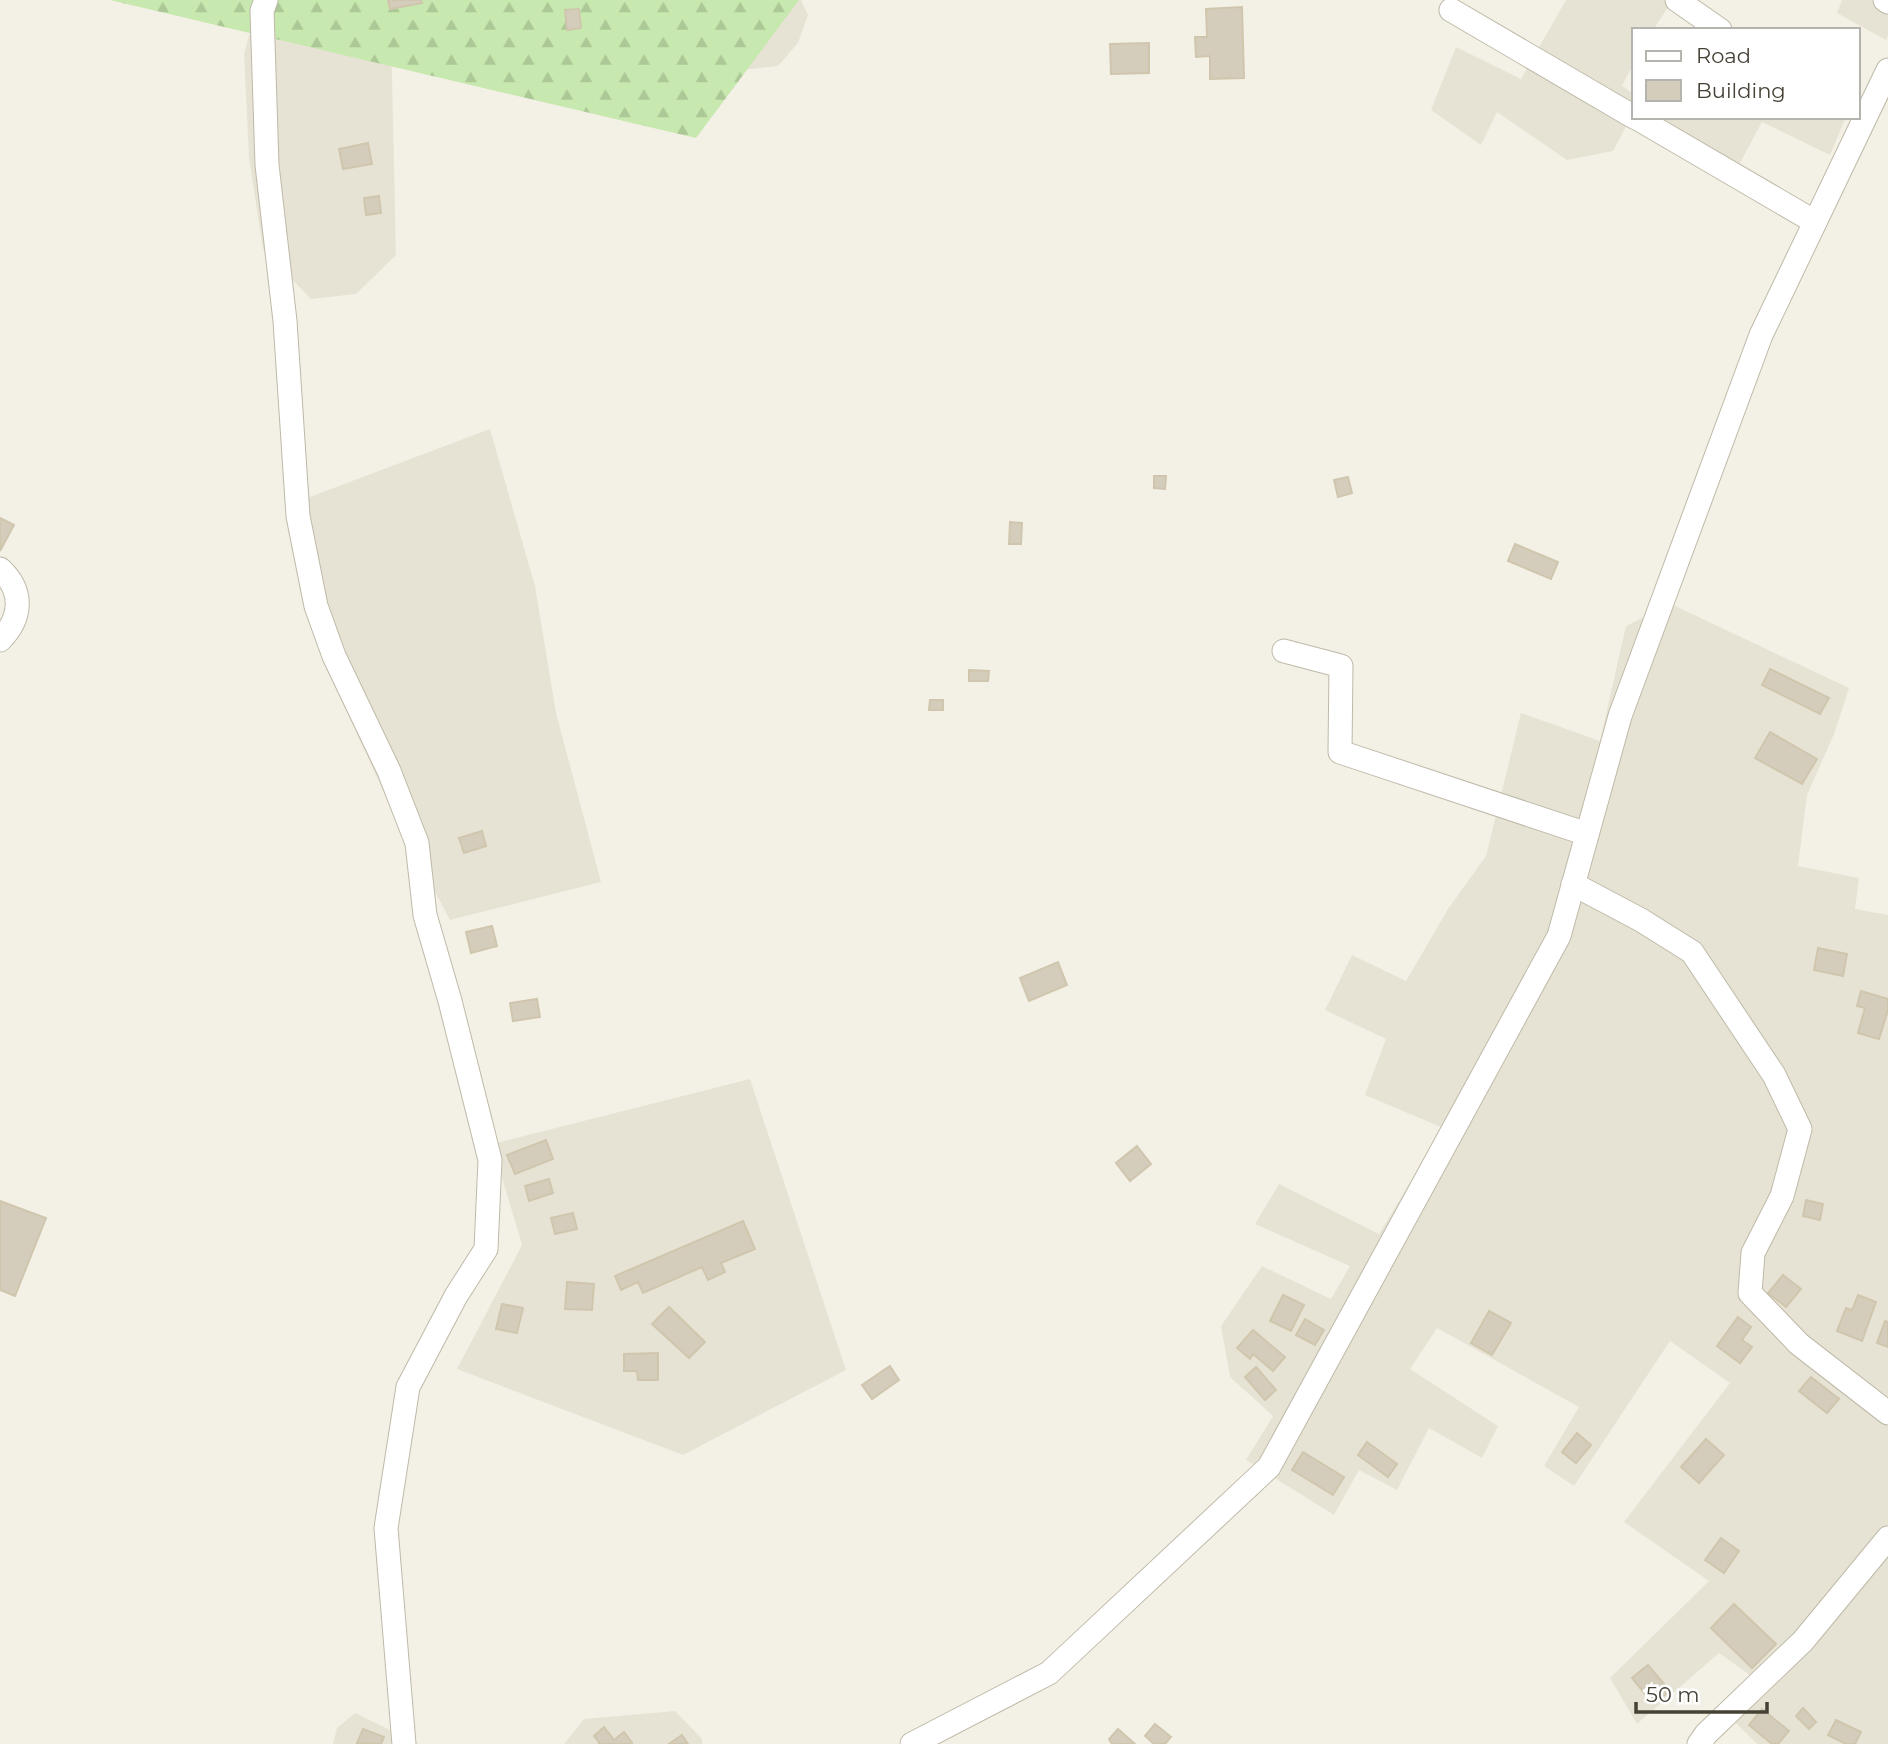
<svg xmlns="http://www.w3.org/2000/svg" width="1888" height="1744" viewBox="0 0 1888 1744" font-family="Montserrat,sans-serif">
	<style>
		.residential { fill: #e7e3d4 }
		.forest { fill: url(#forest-firs) }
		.building { fill: #d5cdbb; stroke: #d0c6ae; stroke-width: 2 }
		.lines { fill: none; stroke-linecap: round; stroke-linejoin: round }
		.minor-casing { stroke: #bfb9a8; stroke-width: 25 }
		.minor { stroke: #fff; stroke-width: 23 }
	</style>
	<defs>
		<pattern id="forest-firs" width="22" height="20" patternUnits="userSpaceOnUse" patternTransform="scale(1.75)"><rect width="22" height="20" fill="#c7e8ae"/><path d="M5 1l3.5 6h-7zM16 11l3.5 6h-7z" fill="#acc896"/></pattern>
	</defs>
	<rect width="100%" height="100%" fill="#f3f0e6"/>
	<g class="residential">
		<polygon points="259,0 801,0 808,15 798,43 778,66 664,79 391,31 396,255 356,294 311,299 263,249 249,158 244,54"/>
		<polygon points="1566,0 1673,0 1653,30 1634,30 1634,63 1622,86 1634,94 1634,117 1846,117 1830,155 1762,122 1740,163 1631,117 1613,151 1567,160 1497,112 1481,145 1431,110 1456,47 1521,79"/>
		<polygon points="1842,0 1888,0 1888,35 1886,40 1837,13"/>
		<polygon points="490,429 535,586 556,713 601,882 450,920 393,812 321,656 307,498"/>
		<polygon points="1671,604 1849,688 1834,734 1807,795 1798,866 1859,878 1855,909 1888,915 1888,1744 1757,1744 1735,1722 1768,1688 1719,1653 1637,1724 1610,1678 1709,1581 1624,1522 1730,1383 1670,1341 1574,1486 1544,1466 1579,1407 1437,1328 1410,1369 1498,1426 1482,1458 1429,1428 1397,1490 1359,1470 1334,1515 1246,1460 1273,1416 1230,1377 1221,1326 1262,1266 1331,1299 1350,1266 1255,1224 1279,1184 1379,1234 1443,1128 1365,1095 1386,1039 1325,1010 1352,955 1406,981 1448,909 1486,856 1521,713 1600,741 1626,626"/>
		<polygon points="750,1079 846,1370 683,1455 457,1369 522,1245 492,1144"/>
		<polygon points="675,1711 702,1739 702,1744 564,1744 584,1719"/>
		<polygon points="355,1713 419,1744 333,1744 337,1728"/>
	</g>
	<polygon class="forest" points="110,0 799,0 696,138"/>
	<g class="building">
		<polygon points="388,0 421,0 422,3 390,9"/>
		<polygon points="1242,7 1244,78 1210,79 1210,56 1196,57 1195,37 1207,37 1206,9"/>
		<polygon points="579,9 581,28 567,30 565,10"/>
		<polygon points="1149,43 1149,73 1111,74 1110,44"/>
		<polygon points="368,143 372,164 343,169 339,149"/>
		<polygon points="379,196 381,213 366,215 364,198"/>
		<polygon points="1154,476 1166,476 1165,489 1154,488"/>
		<polygon points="1348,477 1352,493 1338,497 1334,480"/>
		<polygon points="0,518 14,525 0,551"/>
		<polygon points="1010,522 1022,523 1021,544 1009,544"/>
		<polygon points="1515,544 1558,562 1551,579 1508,561"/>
		<polygon points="1770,669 1829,698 1820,714 1762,685"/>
		<polygon points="969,670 989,671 988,681 969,681"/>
		<polygon points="930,700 943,700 943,710 929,710"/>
		<polygon points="1770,732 1817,759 1802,784 1755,758"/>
		<polygon points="482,831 486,846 464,853 459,838"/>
		<polygon points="492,926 497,946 471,953 466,932"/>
		<polygon points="1818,948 1847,954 1843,976 1814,970"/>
		<polygon points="1058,962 1067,985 1029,1001 1020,978"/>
		<polygon points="1861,991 1888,999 1888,1010 1879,1039 1858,1033 1865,1008 1857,1006"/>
		<polygon points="537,999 540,1017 513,1021 510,1003"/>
		<polygon points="546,1140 553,1159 515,1174 507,1155"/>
		<polygon points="1137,1146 1151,1164 1130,1181 1116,1163"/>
		<polygon points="549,1179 553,1193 529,1201 525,1186"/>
		<polygon points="1806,1200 1823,1204 1820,1220 1803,1216"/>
		<polygon points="0,1201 46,1218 15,1296 0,1290"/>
		<polygon points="573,1213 577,1229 555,1234 551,1218"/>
		<polygon points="743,1221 755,1249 721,1263 725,1272 708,1280 702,1267 643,1293 638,1282 621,1290 615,1276"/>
		<polygon points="1783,1275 1801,1289 1786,1307 1768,1293"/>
		<polygon points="567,1282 594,1284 592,1310 565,1309"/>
		<polygon points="1283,1295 1304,1305 1291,1331 1270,1321"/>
		<polygon points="1858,1295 1876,1302 1862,1341 1837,1331 1846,1308 1852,1310"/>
		<polygon points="502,1304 523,1308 517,1333 496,1329"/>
		<polygon points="669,1307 705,1342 689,1358 652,1324"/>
		<polygon points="1489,1311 1511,1323 1492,1355 1471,1343"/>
		<polygon points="1738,1317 1751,1327 1742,1340 1752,1347 1740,1363 1717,1346"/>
		<polygon points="1305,1319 1324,1330 1315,1345 1296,1335"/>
		<polygon points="1885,1321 1888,1322 1888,1347 1877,1343"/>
		<polygon points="1253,1330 1285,1357 1273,1371 1253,1354 1250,1359 1237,1348"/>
		<polygon points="658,1353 658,1380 638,1380 637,1371 624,1371 624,1354"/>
		<polygon points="890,1366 899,1380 872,1399 862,1385"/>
		<polygon points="1256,1367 1276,1390 1265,1400 1245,1377"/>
		<polygon points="1811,1377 1839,1399 1827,1413 1799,1391"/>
		<polygon points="1577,1433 1591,1445 1576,1463 1562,1452"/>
		<polygon points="1706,1439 1724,1455 1699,1483 1681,1467"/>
		<polygon points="1367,1442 1397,1464 1388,1477 1358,1455"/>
		<polygon points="1303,1452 1344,1477 1333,1495 1292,1470"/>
		<polygon points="1721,1538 1739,1551 1724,1573 1705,1560"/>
		<polygon points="1734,1604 1776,1644 1752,1668 1711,1628"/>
		<polygon points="1648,1665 1670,1691 1653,1704 1632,1678"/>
		<polygon points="1803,1708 1816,1722 1809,1729 1796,1716"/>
		<polygon points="1762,1709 1789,1731 1778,1744 1772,1744 1749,1725"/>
		<polygon points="1836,1720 1861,1732 1855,1744 1846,1744 1828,1735"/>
		<polygon points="1155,1724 1171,1737 1165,1744 1154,1744 1145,1736"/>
		<polygon points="604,1727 614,1740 624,1732 632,1743 630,1744 598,1744 600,1743 594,1736"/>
		<polygon points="363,1729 384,1737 381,1744 357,1743"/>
		<polygon points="1118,1729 1135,1744 1112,1744 1109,1739"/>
		<polygon points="682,1735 688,1744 669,1744"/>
	</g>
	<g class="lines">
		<g class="minor-casing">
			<g id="minor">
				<polyline points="266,0 262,11 267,165 285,321 298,516 316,606 334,656 389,771 417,843 425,915 450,1001 490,1160 486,1249 456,1296 408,1387 386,1528 404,1744"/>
				<polyline points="1677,0 1720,30"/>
				<polyline points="1885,0 1888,2"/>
				<polyline points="1451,10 1634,117"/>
				<polyline points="1635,117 1815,222"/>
				<path d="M0,569c24,22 22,49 0,71"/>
				<polyline points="1284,651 1341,666 1340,752 1587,834"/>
				<polyline points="1573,884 1641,920 1692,952 1774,1075 1800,1129 1782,1196 1753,1253 1750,1293 1799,1344 1888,1413"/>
				<polyline points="912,1744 1049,1673 1269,1467 1559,936 1620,716 1761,335 1888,70"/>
				<polyline points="1699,1744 1706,1734 1803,1641 1888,1538"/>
			</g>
		</g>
		<use href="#minor" class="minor"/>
	</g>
	<rect x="1632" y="28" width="228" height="91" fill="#ffffff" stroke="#b5b3ae" stroke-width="2"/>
	<rect x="1646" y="51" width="35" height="10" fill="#ffffff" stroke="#b5b3ae" stroke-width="2"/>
	<text x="1696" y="63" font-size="21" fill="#464135">Road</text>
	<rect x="1646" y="80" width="35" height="21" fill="#d5cdbb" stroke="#b5b3ae" stroke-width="2"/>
	<text x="1696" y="98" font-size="21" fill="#464135">Building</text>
	<path d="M1636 1702v10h131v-10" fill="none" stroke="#464135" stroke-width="3.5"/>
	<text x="1646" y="1702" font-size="21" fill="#464135" stroke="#ffffff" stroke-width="5" paint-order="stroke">50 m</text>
</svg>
